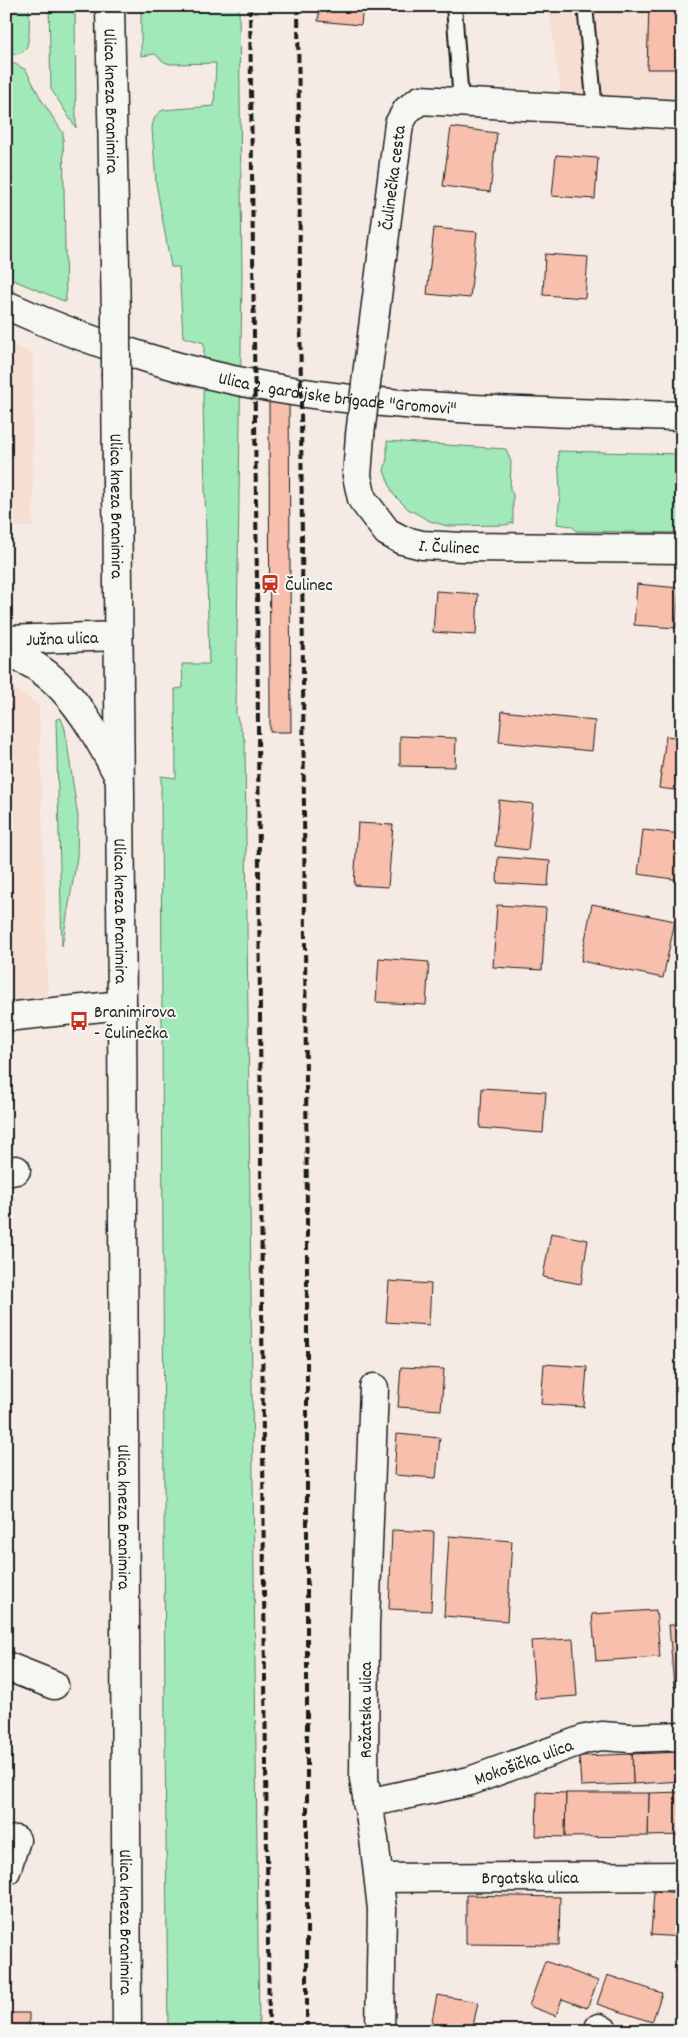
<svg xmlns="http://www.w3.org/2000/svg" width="688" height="2037" viewBox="0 0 688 2037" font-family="Dekko,sans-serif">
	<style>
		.built { fill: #f6ded3 }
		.green { fill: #a1e9b8; stroke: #5e826a }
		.building { fill: #f7bfac; stroke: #1c1c1c }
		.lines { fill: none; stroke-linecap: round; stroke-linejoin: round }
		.service-casing { stroke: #1c1c1c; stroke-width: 18 }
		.minor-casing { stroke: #1c1c1c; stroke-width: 31 }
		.tertiary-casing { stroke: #1c1c1c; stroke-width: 31 }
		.secondary-casing { stroke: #1c1c1c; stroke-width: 31 }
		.service { stroke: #f6f6f2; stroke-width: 14 }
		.minor { stroke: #f6f6f2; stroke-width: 28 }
		.tertiary { stroke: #f6f6f2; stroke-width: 28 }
		.secondary { stroke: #f6f6f2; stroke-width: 28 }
		.rail { stroke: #1c1c1c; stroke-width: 4; stroke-dasharray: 8 4; stroke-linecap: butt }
		.minor-bridge-casing { stroke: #1c1c1c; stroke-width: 31; stroke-linecap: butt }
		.secondary-bridge-casing { stroke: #1c1c1c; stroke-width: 31; stroke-linecap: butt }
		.minor-bridge { stroke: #f6f6f2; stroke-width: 28 }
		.secondary-bridge { stroke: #f6f6f2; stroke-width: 28 }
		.labels { text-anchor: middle; stroke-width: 4; stroke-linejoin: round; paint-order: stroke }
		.street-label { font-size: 18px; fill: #1c1c1c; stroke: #f6f6f2 }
		.poi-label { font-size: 18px; fill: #1c1c1c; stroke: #f6f6f2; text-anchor: start }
	</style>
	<rect width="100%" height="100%" fill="#f6ebe4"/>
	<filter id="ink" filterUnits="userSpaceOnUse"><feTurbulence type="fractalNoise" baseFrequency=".02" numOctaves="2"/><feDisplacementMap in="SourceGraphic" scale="10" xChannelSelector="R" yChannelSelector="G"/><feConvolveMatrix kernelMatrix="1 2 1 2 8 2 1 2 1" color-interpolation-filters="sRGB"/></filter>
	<g filter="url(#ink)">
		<g class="built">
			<polygon points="548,6 682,6 682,100 561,92"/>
			<polygon points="6,342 33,354 33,527 6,527"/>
			<polygon points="6,686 12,686 39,705 48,998 6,1004"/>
		</g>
		<g class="green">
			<path d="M6,6h23c0,10 2,36 -4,44 -4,5 -13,4 -19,5z"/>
			<polygon points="49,6 75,6 76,128 51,89"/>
			<path d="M141,6h98l3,269 -6,439 9,27 14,1290h-91l-3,-293 -4,-962 15,2 -1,-89 8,-1 -1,-24h27l-6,-262 1,-59 -21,-6 -4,-70h-8l-15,-84 -4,-55c1,-8 3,-14 11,-18l51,-4 2,-43 -46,1 -6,-2 -9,-8 -14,2z"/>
			<polygon points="6,64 15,64 26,70 41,99 63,133 66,302 6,277"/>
			<polygon points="387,441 506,449 511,462 510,490 513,494 513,523 505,525 447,526 430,521 408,509 393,494 384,471 387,458"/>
			<polygon points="558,451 682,454 682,533 576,531 572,526 557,524 560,495"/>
			<polygon points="61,718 65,729 78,817 77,857 62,946 56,719"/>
		</g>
		<g class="building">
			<polygon points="320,6 363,6 361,25 318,21"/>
			<polygon points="649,6 682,6 682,69 647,69"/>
			<polygon points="451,127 497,133 490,192 443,186"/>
			<polygon points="556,155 598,158 595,199 552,196"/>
			<polygon points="434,228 477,232 470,298 427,294"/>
			<polygon points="545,254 588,257 585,298 543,295"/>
			<polygon points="269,393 289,393 291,732 270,732"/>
			<polygon points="637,584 679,588 676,628 634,625"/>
			<polygon points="436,591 478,594 476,635 433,632"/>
			<polygon points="6,703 10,703 11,784 6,784"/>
			<polygon points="502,711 595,721 592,751 499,742"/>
			<polygon points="400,736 456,738 455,767 400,766"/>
			<polygon points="666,736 682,738 682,791 659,788"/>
			<polygon points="499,800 533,804 528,850 495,846"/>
			<polygon points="358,823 393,825 388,887 354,885"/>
			<polygon points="643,830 682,834 680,880 638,874"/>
			<polygon points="498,857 550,861 548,886 497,883"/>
			<polygon points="592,904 675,921 663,978 581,961"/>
			<polygon points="497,905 546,908 542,970 493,967"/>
			<polygon points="379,958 429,962 426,1005 376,1002"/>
			<polygon points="482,1088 546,1092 543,1133 480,1128"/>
			<polygon points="551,1233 588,1240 581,1284 543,1277"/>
			<polygon points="389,1281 431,1284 429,1325 386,1322"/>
			<polygon points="544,1364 587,1367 584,1407 541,1404"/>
			<polygon points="401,1367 444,1369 441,1410 398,1407"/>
			<polygon points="397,1434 440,1438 436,1478 394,1475"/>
			<polygon points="392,1530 434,1532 431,1611 389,1609"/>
			<polygon points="449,1536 512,1541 507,1621 444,1616"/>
			<polygon points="656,1610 660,1657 596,1661 592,1614"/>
			<polygon points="669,1625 682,1625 682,1686 674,1687"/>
			<polygon points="573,1639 577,1696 535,1699 531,1641"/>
			<polygon points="682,1752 682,1781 633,1784 632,1754"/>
			<polygon points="632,1754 633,1784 581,1786 579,1756"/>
			<polygon points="537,1792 566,1793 565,1837 536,1836"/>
			<polygon points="682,1792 682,1835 648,1836 649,1793"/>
			<polygon points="566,1793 649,1793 648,1836 565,1837"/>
			<polygon points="654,1891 682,1893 682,1937 651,1935"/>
			<polygon points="466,1895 560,1897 559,1945 466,1944"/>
			<polygon points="545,1961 598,1981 587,2008 562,1999 556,2016 529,2006"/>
			<polygon points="607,1975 662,1993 652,2022 597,2004"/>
			<polygon points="437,1995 478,2002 472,2031 430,2031"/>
			<rect x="6" y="2013" width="23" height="18"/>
		</g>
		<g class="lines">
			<g class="service-casing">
				<g id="service">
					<polyline points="454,6 461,102"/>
					<polyline points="585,6 595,110"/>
				</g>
			</g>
			<g class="minor-casing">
				<g id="minor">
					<path id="s1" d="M367,375l32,-251 8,-14 13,-10 262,15"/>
					<path id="s2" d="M360,435l-3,41 5,23 25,33 15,8 20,5 41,2 219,2"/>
					<polyline points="6,1017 122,1005"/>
					<polyline points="6,1172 16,1170"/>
					<polyline points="374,1388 365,1624 364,1779 374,1839 382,1909 380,2031"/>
					<polyline points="6,1666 54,1685"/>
					<path id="s3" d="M367,1803l103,-22 115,-42 17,-3 28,2 52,-2"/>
					<polyline points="6,1871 16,1840"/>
					<path id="s4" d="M379,1878l303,-2"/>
					<polyline points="599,2028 604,2031"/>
				</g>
			</g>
			<g class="tertiary-casing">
				<g id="tertiary">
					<path id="s5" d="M6,305c91,42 194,72 292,87 127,19 256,20 384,24"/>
				</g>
			</g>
			<g class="secondary-casing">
				<g id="secondary">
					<path id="s6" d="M110,6l6,311"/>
					<path id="s7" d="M116,376l6,629 5,1026"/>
					<path id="s8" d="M6,640l112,-4"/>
					<path d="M6,652c12,5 25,10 35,18 33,23 58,68 76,103"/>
				</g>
			</g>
			<use href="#service" class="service"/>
			<use href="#minor" class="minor"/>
			<use href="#tertiary" class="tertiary"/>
			<use href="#secondary" class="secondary"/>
			<g class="rail">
				<polyline points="250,6 257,585 264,1589 269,2031"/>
				<polyline points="298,6 307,1212 307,2031"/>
			</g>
			<g class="minor-bridge-casing">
				<polyline id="minor-bridge" points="360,435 367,375"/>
			</g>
			<g class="secondary-bridge-casing">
				<polyline id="secondary-bridge" points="116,376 116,317"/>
			</g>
			<use href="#minor-bridge" class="minor-bridge"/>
			<use href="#secondary-bridge" class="secondary-bridge"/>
		</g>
	</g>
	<defs>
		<g id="station-bare" transform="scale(1.5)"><path d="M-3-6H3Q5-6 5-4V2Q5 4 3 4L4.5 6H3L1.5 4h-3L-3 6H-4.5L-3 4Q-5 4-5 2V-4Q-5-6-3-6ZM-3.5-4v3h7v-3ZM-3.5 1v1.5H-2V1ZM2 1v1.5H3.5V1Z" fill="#c8321e" stroke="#f6f6f2" stroke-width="2.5" paint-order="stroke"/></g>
		<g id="bus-bare" transform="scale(1.5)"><path d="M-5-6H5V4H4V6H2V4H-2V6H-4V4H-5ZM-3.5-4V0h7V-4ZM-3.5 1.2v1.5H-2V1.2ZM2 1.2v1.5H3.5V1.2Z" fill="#c8321e" stroke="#f6f6f2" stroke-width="2.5" paint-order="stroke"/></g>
	</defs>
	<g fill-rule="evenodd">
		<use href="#station-bare" x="270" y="584"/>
		<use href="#bus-bare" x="79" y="1021"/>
	</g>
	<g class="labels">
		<g class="street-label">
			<text dy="6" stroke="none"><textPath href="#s6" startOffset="95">Ulica kneza Branimira</textPath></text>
			<text dy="6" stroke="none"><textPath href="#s1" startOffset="199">Čulinečka cesta</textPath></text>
			<text dy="6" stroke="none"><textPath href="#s5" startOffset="345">Ulica 2. gardijske brigade "Gromovi"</textPath></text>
			<text dy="6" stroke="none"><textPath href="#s7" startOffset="130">Ulica kneza Branimira</textPath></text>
			<text dy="6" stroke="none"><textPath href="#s2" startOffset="171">I. Čulinec</textPath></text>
			<text dy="6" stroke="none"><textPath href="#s8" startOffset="56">Južna ulica</textPath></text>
			<text dy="6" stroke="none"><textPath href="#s7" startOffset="535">Ulica kneza Branimira</textPath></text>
			<text dy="6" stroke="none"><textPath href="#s7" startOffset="1141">Ulica kneza Branimira</textPath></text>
			<text transform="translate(365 1710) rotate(-90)" y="6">Rožatska ulica</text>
			<text dy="6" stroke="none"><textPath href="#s3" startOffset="162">Mokošička ulica</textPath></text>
			<text dy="6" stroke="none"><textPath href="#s4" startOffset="151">Brgatska ulica</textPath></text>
			<text dy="6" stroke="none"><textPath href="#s7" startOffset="1546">Ulica kneza Branimira</textPath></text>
		</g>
		<g class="poi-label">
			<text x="285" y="590">Čulinec</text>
			<text x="94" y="1017">Branimirova<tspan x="94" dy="21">- Čulinečka</tspan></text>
		</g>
	</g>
	<rect width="688" height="2037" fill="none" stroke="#f6f6f2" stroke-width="25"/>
	<rect x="12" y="12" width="663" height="2012" fill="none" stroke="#1c1c1c" stroke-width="2" filter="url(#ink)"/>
</svg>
